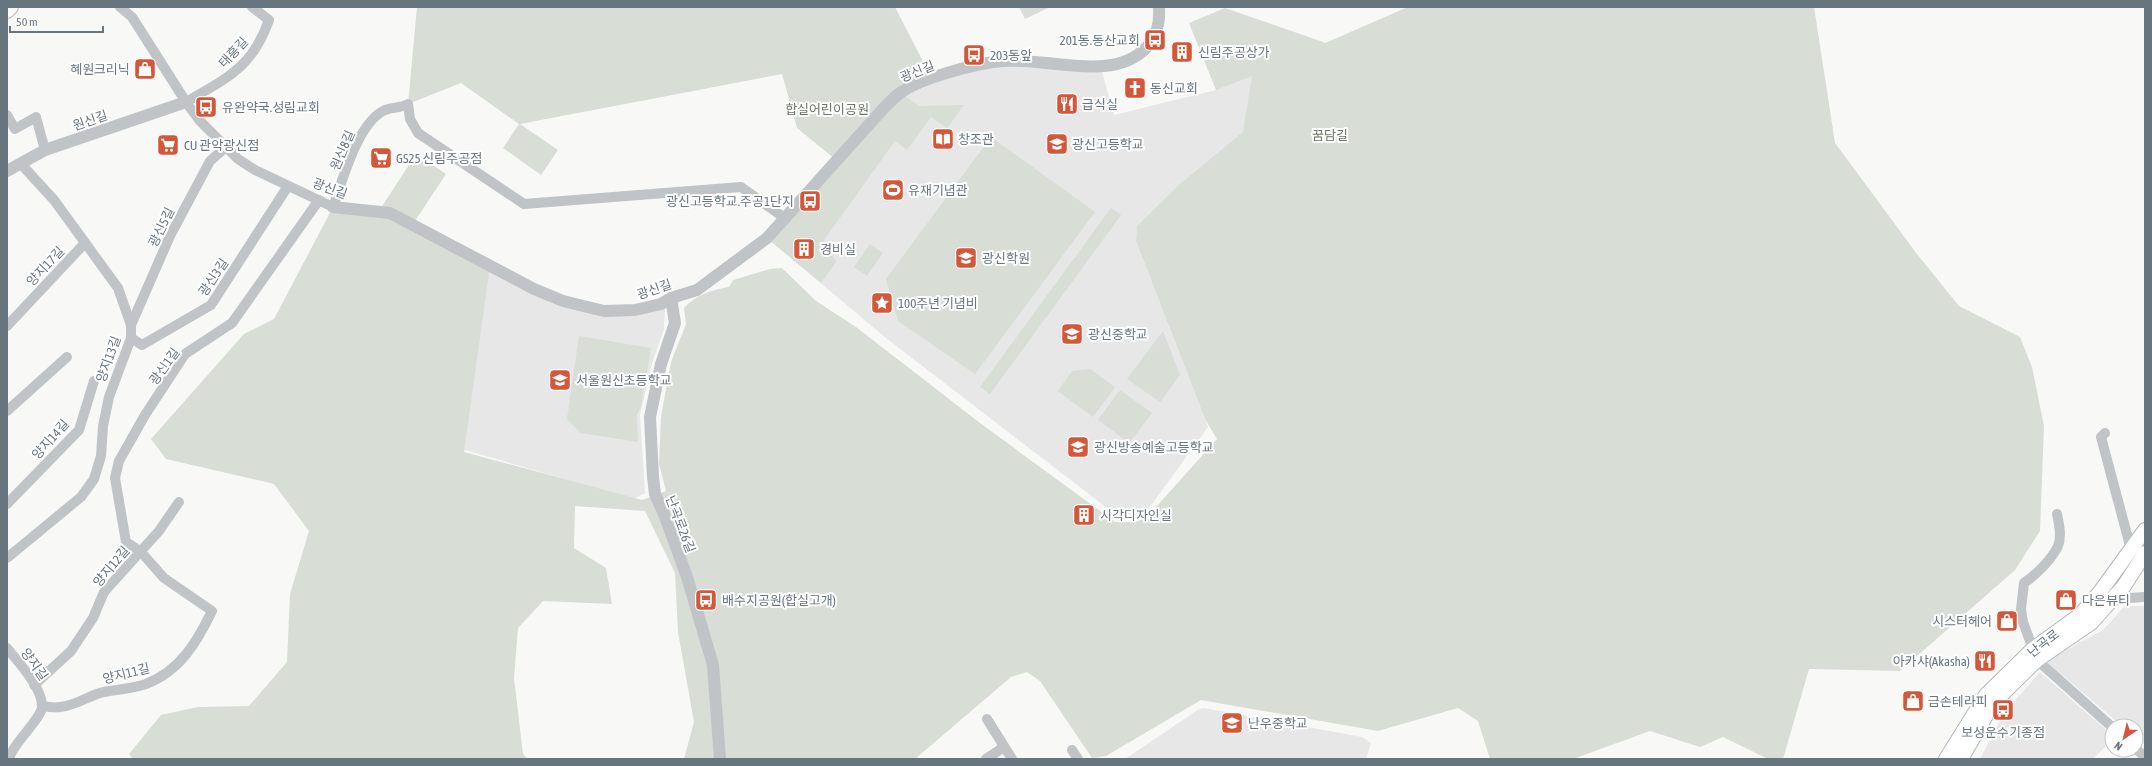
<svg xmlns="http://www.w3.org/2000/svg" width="2152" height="766" viewBox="0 0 2152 766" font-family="'Asap Condensed','Noto Sans KR',sans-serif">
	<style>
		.built { fill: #e6e7e6 }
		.green { fill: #d8ddd6 }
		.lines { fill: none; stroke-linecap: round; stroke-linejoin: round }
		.secondary-casing { stroke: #b2b8bc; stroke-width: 16 }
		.minor { stroke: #c0c4c7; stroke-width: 10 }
		.tertiary { stroke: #c0c4c7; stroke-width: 12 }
		.secondary { stroke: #fff; stroke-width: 14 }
		.labels { text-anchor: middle; stroke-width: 4; stroke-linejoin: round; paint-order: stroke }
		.poi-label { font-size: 13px; fill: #66757e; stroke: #fff; text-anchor: start }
		.street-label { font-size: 13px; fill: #66757e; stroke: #fff }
		.park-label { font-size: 13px; fill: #687764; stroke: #fff }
	</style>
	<rect width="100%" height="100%" fill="#f8f8f6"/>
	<g class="built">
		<polygon points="1408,7 1137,226 1136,241 1208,427 1144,515 1115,514 886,338 767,238 896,99 984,63 1101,68 1114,115 1216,90"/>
		<polygon points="489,271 569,304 665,307 664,329 652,363 640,415 645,493 633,499 462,449"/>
		<polygon points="2125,606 2145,606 2145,745 2136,738 2136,726 2122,726 2046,661 2103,630"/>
		<polygon points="2040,672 2112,735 2112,740 2093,759 1980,759 2004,713"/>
		<polygon points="1204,708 1362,737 1371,743 1366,759 1125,759 1199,709"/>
	</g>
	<g class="green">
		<polygon points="417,7 895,7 932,79 901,93 919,106 964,105 947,128 931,117 907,150 895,141 824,240 836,262 821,283 767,238 835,159 797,128 782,74 520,124 558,150 541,175 503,148 519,124 461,83 408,104"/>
		<polygon points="1019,7 1050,7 1025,19"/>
		<path d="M1408,7h406l21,136 82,111 42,52 61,31 12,30 12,59 -4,105 -25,39 -115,101 -91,-2 -26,90h-15l-45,-22 -23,10 -50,-16 -77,28h-83l-12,-38 -20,-13 -80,23 -177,-31 -95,56 -14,2 -52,-77 -13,-9 -16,5 -96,82h-231l10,-37 -16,-90 -3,-59 -30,-62 -70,-5 -1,42 32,20 6,36 -69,-3 -25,27 -4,50 9,76 5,5h-395l-4,-5 32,-39 37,-8 51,-1 38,-44 3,-68 19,-63 -35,-47 -108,-25 -15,-20 93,-105 30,-15 59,-112 46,4 37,-57 30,20 -33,50 77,42 -26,186 178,48 24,-9 -7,-27 2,-48 10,-54 15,-38 -2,-16c12,-13 27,-18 45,-21l4,-7 37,-11 12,-1 34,33 40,26 124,96 135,99h21l12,-6 69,-77 -12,-20 -69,-178 1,-15 42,-41 64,-53 9,-56 -36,14 -27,-67 36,-15 101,35z"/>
		<polygon points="991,137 1095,212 975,374 898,321 886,279"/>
		<polygon points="1111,208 1121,215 990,394 980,387"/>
		<polygon points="870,244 883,253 867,276 854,267"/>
		<polygon points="1163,331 1180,375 1160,402 1127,379"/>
		<polygon points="579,336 651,348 641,406 637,415 638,442 581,433 567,419"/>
		<polygon points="1090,369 1115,387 1093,417 1058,391 1072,371"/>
		<polygon points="1120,390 1152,413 1129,443 1098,420"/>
	</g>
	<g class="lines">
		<g class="secondary-casing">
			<g id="secondary">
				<polyline points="7,11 11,7"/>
				<polyline points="1946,759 1986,695 2032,650 2080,615 2100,592 2145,530"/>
				<polyline points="1961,759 1993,703 2037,660 2091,623 2124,586 2145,553"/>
			</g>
		</g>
		<g class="minor">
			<path d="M120,7l12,10 54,85 14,19 38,38 17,11 78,37c10,-27 24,-84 52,-97 8,-3 16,-2 23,-6l2,15 8,14 106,71 217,-17 45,32"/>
			<path d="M186,102c41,-24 66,-34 83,-82l-17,-13"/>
			<polyline points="7,115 15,129 36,117 45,150"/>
			<polyline points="131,325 170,236 210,161 226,147"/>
			<polyline points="7,326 85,243"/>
			<polyline points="131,338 142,345 211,305 288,186"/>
			<polyline points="7,411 67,357"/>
			<polyline points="2105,433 2101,437 2129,542 2136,551"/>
			<polyline points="7,504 79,430 94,381"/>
			<path d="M2057,514c2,10 5,22 1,32 -6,13 -22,29 -34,37l-3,26 2,13 14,38 75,67"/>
			<polyline points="7,558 81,497 94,479 101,456 103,426 109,397 131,338 131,325 118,288 54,200 21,164"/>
			<polyline points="2112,599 2145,597"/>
			<path d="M7,648c11,14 35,39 35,58 0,8 -10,18 -14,24 -7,9 -16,18 -19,29"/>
			<polyline points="34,685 71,651 93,618 104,592 159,531 179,502"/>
			<path d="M42,706c6,1 13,2 18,1 16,-1 29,-12 44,-15 14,-3 28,-3 42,-8 34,-13 51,-42 66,-73l-48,-33 -23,-26 -15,-10 -11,-64 4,-17 26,-46 40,-61 47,-31 87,-123"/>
			<polyline points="987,719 1012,759"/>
			<polyline points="2136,749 2145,757"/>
			<polyline points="1072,750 1078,759"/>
			<polyline points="986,759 1004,747"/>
		</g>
		<g class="tertiary">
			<polyline points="7,171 45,150 186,102"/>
			<path d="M333,207l57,6 144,76 29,12 41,10 31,-1 26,-6 10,-6 26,-8 70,-52 115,-128c6,-6 11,-12 18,-17 22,-15 76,-30 103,-32 45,-4 109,22 143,-13 11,-12 14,-24 13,-41"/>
			<polyline points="671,298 675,323 661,364 650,417 653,477 655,494 664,514 687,577 713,665 720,759"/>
		</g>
		<use href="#secondary" class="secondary"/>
	</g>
	<defs>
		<g id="bus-square" transform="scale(1.15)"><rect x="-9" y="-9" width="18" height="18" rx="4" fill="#d3583b" stroke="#fff"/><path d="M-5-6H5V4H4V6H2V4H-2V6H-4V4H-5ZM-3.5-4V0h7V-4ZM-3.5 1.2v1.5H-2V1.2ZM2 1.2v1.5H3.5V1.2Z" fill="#fff"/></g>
		<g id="building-square" transform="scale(1.15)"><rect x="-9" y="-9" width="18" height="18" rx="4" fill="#d3583b" stroke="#fff"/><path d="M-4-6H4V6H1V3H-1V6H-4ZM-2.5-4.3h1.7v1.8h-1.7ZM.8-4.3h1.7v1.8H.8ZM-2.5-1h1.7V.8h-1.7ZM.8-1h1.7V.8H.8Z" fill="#fff"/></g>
		<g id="shop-square" transform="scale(1.15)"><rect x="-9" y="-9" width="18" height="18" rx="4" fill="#d3583b" stroke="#fff"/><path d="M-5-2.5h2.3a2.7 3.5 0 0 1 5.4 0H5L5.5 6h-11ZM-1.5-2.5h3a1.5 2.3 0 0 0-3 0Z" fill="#fff"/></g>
		<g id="church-square" transform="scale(1.15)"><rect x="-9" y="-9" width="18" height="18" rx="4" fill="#d3583b" stroke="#fff"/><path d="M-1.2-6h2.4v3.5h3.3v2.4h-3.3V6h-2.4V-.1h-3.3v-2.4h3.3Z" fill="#fff"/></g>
		<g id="restaurant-square" transform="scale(1.15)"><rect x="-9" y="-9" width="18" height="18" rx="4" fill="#d3583b" stroke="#fff"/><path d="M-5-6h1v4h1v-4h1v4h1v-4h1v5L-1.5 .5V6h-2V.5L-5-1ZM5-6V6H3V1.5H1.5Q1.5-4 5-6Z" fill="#fff"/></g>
		<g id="library-square" transform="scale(1.15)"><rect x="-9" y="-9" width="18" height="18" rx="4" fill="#d3583b" stroke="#fff"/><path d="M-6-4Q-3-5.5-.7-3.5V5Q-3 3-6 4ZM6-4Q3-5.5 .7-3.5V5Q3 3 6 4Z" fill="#fff"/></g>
		<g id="school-square" transform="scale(1.15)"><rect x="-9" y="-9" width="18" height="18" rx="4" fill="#d3583b" stroke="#fff"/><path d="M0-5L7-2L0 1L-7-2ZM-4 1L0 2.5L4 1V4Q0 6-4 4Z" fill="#fff"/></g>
		<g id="supermarket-square" transform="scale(1.15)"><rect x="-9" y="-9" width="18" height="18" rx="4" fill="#d3583b" stroke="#fff"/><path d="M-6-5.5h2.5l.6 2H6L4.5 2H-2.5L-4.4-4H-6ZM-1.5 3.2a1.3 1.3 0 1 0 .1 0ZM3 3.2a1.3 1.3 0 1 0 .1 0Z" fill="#fff"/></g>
		<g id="stadium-square" transform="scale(1.15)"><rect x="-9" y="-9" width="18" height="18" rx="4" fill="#d3583b" stroke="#fff"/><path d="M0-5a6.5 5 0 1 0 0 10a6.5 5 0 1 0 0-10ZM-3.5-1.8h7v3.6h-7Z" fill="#fff"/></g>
		<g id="sight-square" transform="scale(1.15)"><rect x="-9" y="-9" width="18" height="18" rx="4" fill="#d3583b" stroke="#fff"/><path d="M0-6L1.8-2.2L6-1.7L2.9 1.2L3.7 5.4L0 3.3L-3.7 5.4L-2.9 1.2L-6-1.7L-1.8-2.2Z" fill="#fff"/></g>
	</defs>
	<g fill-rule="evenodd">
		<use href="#bus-square" x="1155" y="40"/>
		<use href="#building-square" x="1182" y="52"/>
		<use href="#bus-square" x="974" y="55"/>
		<use href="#shop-square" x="145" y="69"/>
		<use href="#church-square" x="1135" y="88"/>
		<use href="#restaurant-square" x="1067" y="104"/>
		<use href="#bus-square" x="206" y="107"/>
		<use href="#library-square" x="943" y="139"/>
		<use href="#school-square" x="1057" y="144"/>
		<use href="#supermarket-square" x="168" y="145"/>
		<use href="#supermarket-square" x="381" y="158"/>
		<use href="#stadium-square" x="893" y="190"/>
		<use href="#bus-square" x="810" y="201"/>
		<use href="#building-square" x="804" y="249"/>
		<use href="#school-square" x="966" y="258"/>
		<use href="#sight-square" x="882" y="303"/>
		<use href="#school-square" x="1072" y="334"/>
		<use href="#school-square" x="560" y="380"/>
		<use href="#school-square" x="1078" y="447"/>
		<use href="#building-square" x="1084" y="515"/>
		<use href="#bus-square" x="706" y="600"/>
		<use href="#shop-square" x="2066" y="600"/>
		<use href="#shop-square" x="2007" y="621"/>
		<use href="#restaurant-square" x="1985" y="661"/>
		<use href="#shop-square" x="1913" y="701"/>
		<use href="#bus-square" x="2003" y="710"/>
		<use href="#school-square" x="1232" y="723"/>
	</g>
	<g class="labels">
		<g class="poi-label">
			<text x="1140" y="45" text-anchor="end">201동.동산교회</text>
			<text x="1198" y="57">신림주공상가</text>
			<text x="990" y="60">203동앞</text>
			<text x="130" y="74" text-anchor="end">혜원크리닉</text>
			<text x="1150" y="93">동신교회</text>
			<text x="1082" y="109">급식실</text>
			<text x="222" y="112">유완약국.성림교회</text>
			<text x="958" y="144">창조관</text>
			<text x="1072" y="149">광신고등학교</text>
			<text x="184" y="150">CU 관악광신점</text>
			<text x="396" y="163">GS25 신림주공점</text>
			<text x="908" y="195">유재기념관</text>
			<text x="794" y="206" text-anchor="end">광신고등학교.주공1단지</text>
			<text x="820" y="254">경비실</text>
			<text x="982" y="263">광신학원</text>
			<text x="898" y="308">100주년 기념비</text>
			<text x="1088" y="339">광신중학교</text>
			<text x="576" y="385">서울원신초등학교</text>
			<text x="1094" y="452">광신방송예술고등학교</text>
			<text x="1100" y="520">시각디자인실</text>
			<text x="722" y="605">배수지공원(합실고개)</text>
			<text x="2082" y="605">다은뷰티</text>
			<text x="1992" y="626" text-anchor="end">시스터헤어</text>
			<text x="1970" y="666" text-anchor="end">아카샤(Akasha)</text>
			<text x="1928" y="706">금손테라피</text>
			<text x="1248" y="728">난우중학교</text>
			<text x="2003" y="737" text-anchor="middle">보성운수기종점</text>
		</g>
		<g class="street-label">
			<text transform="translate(233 52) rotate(-47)" y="5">태흥길</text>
			<text transform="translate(917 71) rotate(-22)" y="5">광신길</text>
			<text transform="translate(90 120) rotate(-19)" y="5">원신길</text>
			<text transform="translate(342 150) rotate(-67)" y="5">원신8길</text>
			<text transform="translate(330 188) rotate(20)" y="5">광신길</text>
			<text transform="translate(161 227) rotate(-64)" y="5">광신5길</text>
			<text transform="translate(45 266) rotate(-47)" y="5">양지17길</text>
			<text transform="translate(213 277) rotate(-56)" y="5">광신3길</text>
			<text transform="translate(654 289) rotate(-19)" y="5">광신길</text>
			<text transform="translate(108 359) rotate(-70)" y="5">양지13길</text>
			<text transform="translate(164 366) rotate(-54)" y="5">광신1길</text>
			<text transform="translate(50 439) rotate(-48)" y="5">양지14길</text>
			<text transform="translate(681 524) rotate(69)" y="5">난곡로26길</text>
			<text transform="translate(111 566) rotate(-50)" y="5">양지12길</text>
			<text transform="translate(2043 643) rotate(-38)" y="5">난곡로</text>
			<text transform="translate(35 664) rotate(55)" y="5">양지길</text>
			<text transform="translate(126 673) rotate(-14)" y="5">양지11길</text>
		</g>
		<g class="park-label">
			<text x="827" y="114">합실어린이공원</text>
			<text x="1330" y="140">꿈담길</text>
		</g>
	</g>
	<rect width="2152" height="766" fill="none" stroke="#66757e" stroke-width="16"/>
	<g transform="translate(2124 738) rotate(215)"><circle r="19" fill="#ffffff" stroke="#c2c8cb"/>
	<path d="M0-3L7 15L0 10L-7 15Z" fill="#d3583b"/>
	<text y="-6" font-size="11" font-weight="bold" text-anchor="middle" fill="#66757e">N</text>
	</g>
	<path d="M10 26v6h93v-6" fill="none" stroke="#66757e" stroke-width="2"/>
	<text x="16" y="26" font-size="12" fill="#66757e" stroke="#ffffff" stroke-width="3" paint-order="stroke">50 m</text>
</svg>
